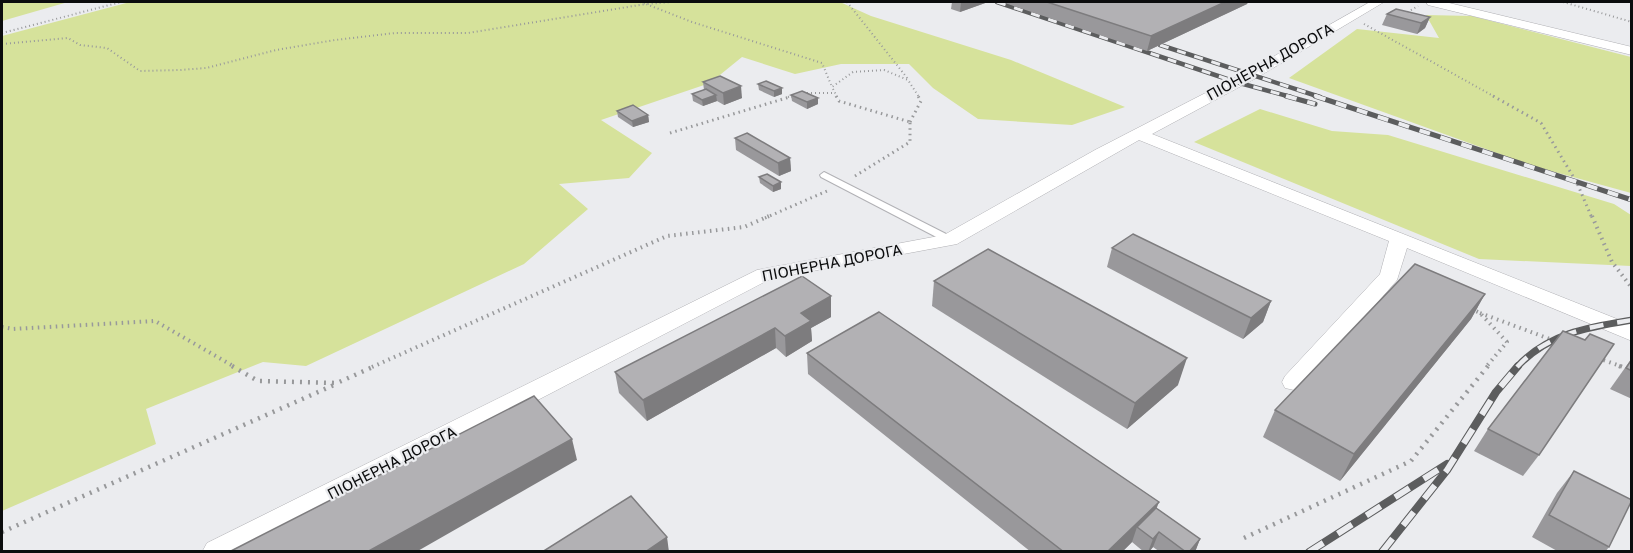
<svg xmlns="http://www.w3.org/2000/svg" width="1633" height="553" viewBox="0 0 1633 553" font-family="'Golos Text',sans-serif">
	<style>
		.green { fill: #d6e29b }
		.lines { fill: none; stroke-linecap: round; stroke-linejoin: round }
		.service-casing { stroke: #b1b1b5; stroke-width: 2 }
		.minor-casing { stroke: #b1b1b5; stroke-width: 1 }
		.path-far3 { stroke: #98999b; stroke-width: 2; stroke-dasharray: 1 3; stroke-linecap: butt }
		.path-far2 { stroke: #98999b; stroke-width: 3; stroke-dasharray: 1.5 4; stroke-linecap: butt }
		.path-far1 { stroke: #98999b; stroke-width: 4; stroke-dasharray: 1.5 4.5; stroke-linecap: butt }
		.path { stroke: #98999b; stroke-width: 4.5; stroke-dasharray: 2 6; stroke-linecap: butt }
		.service { fill: #fff; fill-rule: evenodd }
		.minor { fill: #fff; fill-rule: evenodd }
		.rail-far3-casing { stroke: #5c5d5e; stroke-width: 4.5 }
		.rail-far2-casing { stroke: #5c5d5e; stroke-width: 5 }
		.rail-far1-casing { stroke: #5c5d5e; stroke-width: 7 }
		.rail-casing { stroke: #5c5d5e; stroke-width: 8 }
		.rail-far3 { stroke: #ebecef; stroke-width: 3; stroke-dasharray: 9; stroke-linecap: butt }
		.rail-far2 { stroke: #ebecef; stroke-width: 4; stroke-dasharray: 11; stroke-linecap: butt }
		.rail-far1 { stroke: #ebecef; stroke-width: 4.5; stroke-dasharray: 14; stroke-linecap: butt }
		.rail { stroke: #ebecef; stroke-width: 6; stroke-dasharray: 17; stroke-linecap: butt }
		.wall { fill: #99989b }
		.shaded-wall { fill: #7d7c7e }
		.building { fill: #b2b1b4; stroke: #7d7c7e; stroke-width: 1.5 }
		.labels { text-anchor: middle; stroke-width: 4.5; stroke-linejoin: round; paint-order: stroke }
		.street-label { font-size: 15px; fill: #0b0c0d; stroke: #ebecef }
	</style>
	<rect width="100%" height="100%" fill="#ebecef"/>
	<g class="green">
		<polygon points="2,2 68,2 2,21"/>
		<polygon points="130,2 840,2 871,16 1011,60 1125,107 1072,125 978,119 933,88 909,64 841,64 795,74 742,57 710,83 601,120 652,153 629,178 559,184 588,209 524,264 306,366 263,362 146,409 156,444 2,511 2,36"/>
		<polygon points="1426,15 1472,16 1631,57 1631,193 1533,166 1289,78 1357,29 1439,38"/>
		<polygon points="1260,109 1332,131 1388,135 1614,204 1631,215 1631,266 1479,259 1194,142"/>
	</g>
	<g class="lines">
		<g class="service-casing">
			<polygon id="service" points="824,172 954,238 955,240 954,242 946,242 821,177 820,175"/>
		</g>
		<g class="minor-casing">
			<g id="minor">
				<polygon points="1370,2 1384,2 1258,77 1152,134 1632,325 1632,341 1407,248 1397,280 1303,388 1294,390 1285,388 1282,382 1285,376 1380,274 1389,241 1139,140 957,244 770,279 246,552 202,552 207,543 757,270 944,235 1095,150 1248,71"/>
				<polygon points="1426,2 1445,2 1632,47 1632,55 1428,5"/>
			</g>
		</g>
		<g class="path-far3">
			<polyline points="640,2 646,4 672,2"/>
			<polyline points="847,2 908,79"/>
			<polyline points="1563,2 1632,22"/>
			<polyline points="1404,14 1418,6"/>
			<polyline points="1364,24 1495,97"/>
			<polyline points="2,33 121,2"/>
			<polyline points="2,44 68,38 80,45 107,48 140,71 180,70 206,68 276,50 335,40 395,33 468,33 646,4 692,22 822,63 832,87"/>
			<polyline points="803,93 834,93"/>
			<polyline points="788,97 796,95"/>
			<polyline points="837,97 832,87 853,72 884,70 908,80 919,97"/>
		</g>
		<g class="path-far2">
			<polyline points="836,96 839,101 910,122"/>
			<polyline points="1493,96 1541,123 1577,183 1592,218"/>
			<polyline points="910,122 921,101 918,96"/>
			<polyline points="670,133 793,96"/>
			<polyline points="855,176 910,142 910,122"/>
			<polyline points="765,218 827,191"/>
		</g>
		<g class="path-far1">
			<polyline points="1592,216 1612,262 1632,288"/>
			<polyline points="1471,309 1480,313 1507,342 1486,367"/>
			<polyline points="1480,313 1558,342"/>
			<polyline points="2,327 13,329 155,321 235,367"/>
			<polyline points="1598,358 1623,367"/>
			<polyline points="372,367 667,236 744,227 769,216"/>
		</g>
		<g class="path">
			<polyline points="232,366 258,381 337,383 375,366"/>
			<polyline points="1619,366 1632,371"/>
			<polyline points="2,532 334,385"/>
			<polyline points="1244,538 1411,461 1488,366"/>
		</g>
		<use href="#service" class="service"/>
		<use href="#minor" class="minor"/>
		<g class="rail-far3-casing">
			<g id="rail-far3">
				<polyline points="997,2 1236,82 1291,97"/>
				<polyline points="1160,45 1320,97"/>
			</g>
		</g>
		<g class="rail-far2-casing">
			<g id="rail-far2">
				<polyline points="1286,96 1315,104"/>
				<polyline points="1315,96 1632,200"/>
			</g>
		</g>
		<g class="rail-far1-casing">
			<path id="rail-far1" d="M1517,367c31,-34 72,-40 115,-47"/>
		</g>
		<g class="rail-casing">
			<g id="rail">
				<polyline points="1309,552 1447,464"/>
				<polyline points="1382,552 1447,470 1496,392 1518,366"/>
			</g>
		</g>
		<use href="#rail-far3" class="rail-far3"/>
		<use href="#rail-far2" class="rail-far2"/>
		<use href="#rail-far1" class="rail-far1"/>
		<use href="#rail" class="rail"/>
	</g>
	<g class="wall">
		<polygon points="952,2 988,2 960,12 951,9"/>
		<polygon points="1002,2 1248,2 1247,4 1147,51"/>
		<polygon points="1387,14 1430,17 1425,28 1417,34 1382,25"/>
		<polygon points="703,82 742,98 724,105 717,101 703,106 693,101 692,94 704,90"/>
		<polygon points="758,84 782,94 774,97 759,90"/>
		<polygon points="791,95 818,104 807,109 792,101"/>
		<polygon points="617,111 648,115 649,122 633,127 618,117"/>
		<polygon points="735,138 790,158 791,171 779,176 736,150"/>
		<polygon points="759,177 781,182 781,189 773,192 760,183"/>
		<polygon points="1112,248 1271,301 1263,322 1243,339 1107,267"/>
		<polygon points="934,281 1178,385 1127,429 932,306"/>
		<polygon points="1485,294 1471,319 1340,481 1263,437 1275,410"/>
		<polygon points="831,296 831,317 811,328 812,341 786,357 776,348 647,421 619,393 615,372"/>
		<polygon points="807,353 1156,508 1200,539 1195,552 1160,552 1153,547 1149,552 1144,552 1132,542 1122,552 1031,552 808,374"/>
		<polygon points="1632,358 1632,399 1610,389"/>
		<polygon points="1488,429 1539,455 1523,476 1474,451"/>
		<polygon points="1574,471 1609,547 1605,552 1559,552 1532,537 1557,493"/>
	</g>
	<g class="shaded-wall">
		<polygon points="961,2 988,2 960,12"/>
		<polygon points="1225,2 1248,2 1247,4 1147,51 1151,36"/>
		<polygon points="1430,17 1425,28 1417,34 1421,23"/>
		<polygon points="741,86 742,98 724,105 723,93"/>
		<polygon points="782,88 782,94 774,97 774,91"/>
		<polygon points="716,95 717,101 703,106 702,100"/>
		<polygon points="818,98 818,104 807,109 807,102"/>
		<polygon points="648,115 649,122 633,127 632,121"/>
		<polygon points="790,158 791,171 779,176 778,163"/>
		<polygon points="781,182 781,189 773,192 773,186"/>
		<polygon points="1485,294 1471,319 1340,481 1354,454"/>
		<polygon points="831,296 831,317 811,328 812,341 786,357 785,336 801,313"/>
		<polygon points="1271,301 1263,322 1243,339 1251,318"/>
		<polygon points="775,328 776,348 647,421 643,400"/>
		<polygon points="1187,358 1178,385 1127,429 1135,403"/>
		<polygon points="572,439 577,460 416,552 367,552"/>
		<polygon points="1159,502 1151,523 1137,527 1132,542 1122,552 1107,552"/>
		<polygon points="1159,532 1153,547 1149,552 1148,552 1153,539"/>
		<polygon points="667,537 669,552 645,552"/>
		<polygon points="1200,539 1195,552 1189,552"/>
	</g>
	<g class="building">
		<polygon points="1047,2 1225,2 1151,36"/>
		<polygon points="1396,9 1430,17 1421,23 1387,14"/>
		<polygon points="720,76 741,86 723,93 703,82"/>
		<polygon points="766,81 782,88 774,91 758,84"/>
		<polygon points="706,89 716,95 702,100 692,94"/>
		<polygon points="802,91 818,98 807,102 791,95"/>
		<polygon points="633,105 648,115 632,121 617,111"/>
		<polygon points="747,133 790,158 778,163 735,138"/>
		<polygon points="767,174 781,182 773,186 759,177"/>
		<polygon points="1133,234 1271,301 1251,318 1112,248"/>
		<polygon points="988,249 1187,358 1135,403 934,281"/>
		<polygon points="1415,264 1485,294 1354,454 1275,410"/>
		<polygon points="802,276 831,296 801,313 811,321 785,336 775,328 643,400 615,372"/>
		<polygon points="879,312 1159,502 1107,552 1064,552 807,353"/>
		<polygon points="1563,331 1585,340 1590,334 1614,344 1539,455 1488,429"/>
		<polygon points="1632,359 1632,371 1626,368"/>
		<polygon points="534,396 572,439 367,552 229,552"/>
		<polygon points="1574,471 1632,500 1609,547 1549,515"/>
		<polygon points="631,496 667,537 645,552 542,552"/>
		<polygon points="1156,508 1200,539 1189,552 1186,552 1159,532 1153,539 1137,527"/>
	</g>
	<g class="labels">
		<g class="street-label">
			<text transform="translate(1270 62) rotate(-29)" y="5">ПІОНЕРНА ДОРОГА</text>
			<text transform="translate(832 263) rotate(-11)" y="5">ПІОНЕРНА ДОРОГА</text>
			<text transform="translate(392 463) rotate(-27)" y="5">ПІОНЕРНА ДОРОГА</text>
		</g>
	</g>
	<rect width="1633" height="553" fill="none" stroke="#0b0c0d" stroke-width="6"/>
</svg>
